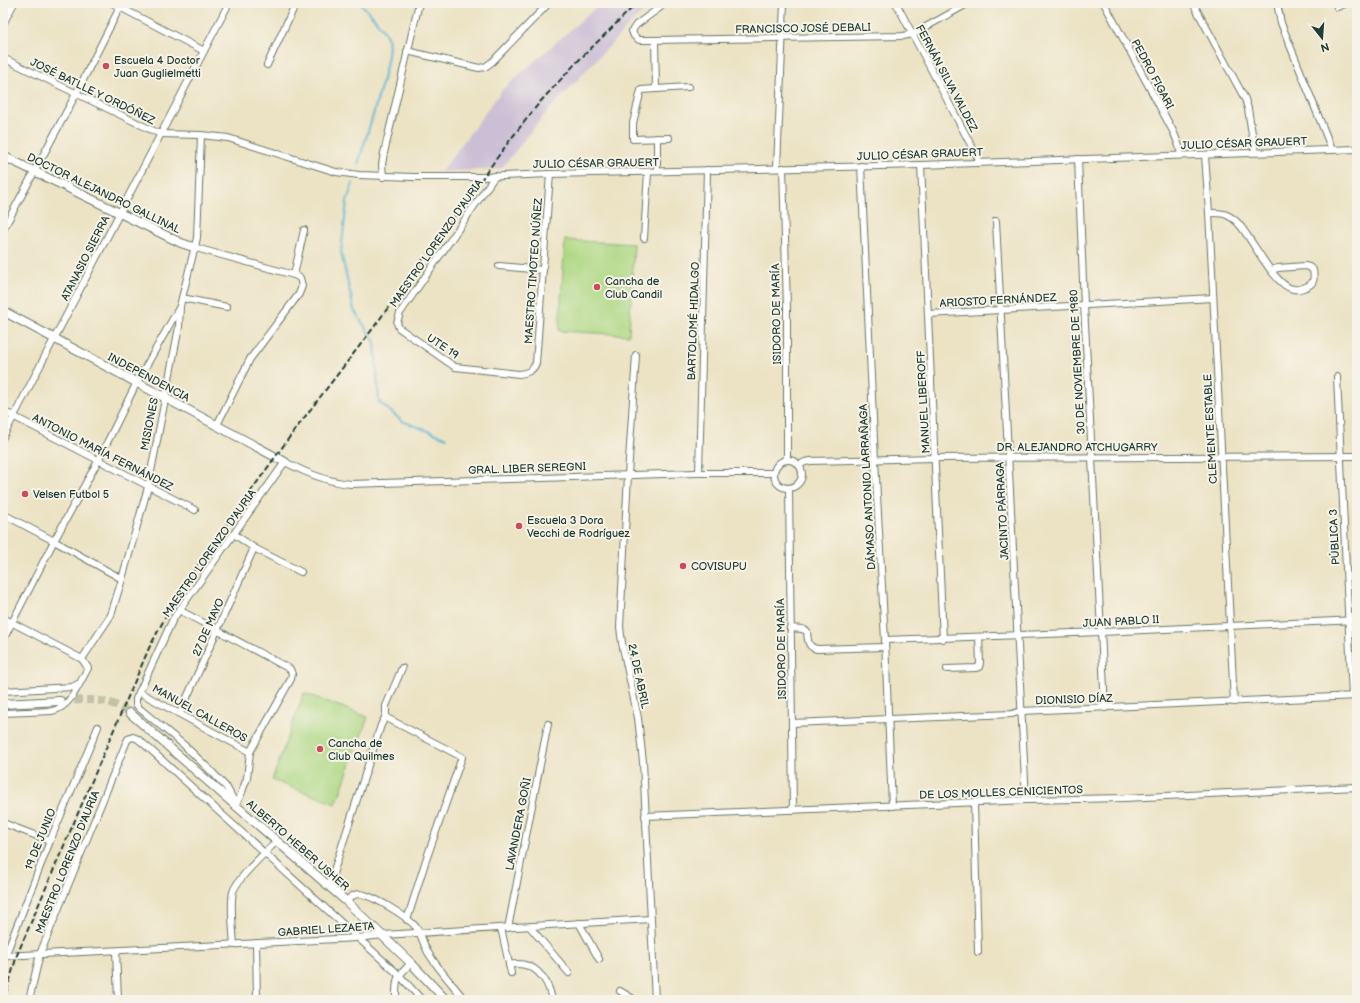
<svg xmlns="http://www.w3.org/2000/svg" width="1360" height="1003" viewBox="0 0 1360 1003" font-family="'Balsamiq Sans',sans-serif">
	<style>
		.railway { fill: #cbbfd5 }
		.pitch { fill: #add883; stroke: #668a5c }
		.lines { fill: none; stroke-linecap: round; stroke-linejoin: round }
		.stream { stroke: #56b2d4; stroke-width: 2 }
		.secondary-tunnel { stroke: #c3c2a7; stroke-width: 8; stroke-dasharray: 8 4; stroke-linecap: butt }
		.street-casing { stroke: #677766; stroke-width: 8 }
		.secondary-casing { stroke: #677766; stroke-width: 10 }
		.street { stroke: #fff; stroke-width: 6 }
		.secondary { stroke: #fff; stroke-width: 8 }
		.rail { stroke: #1f3d34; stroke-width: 2; stroke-dasharray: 6 3; stroke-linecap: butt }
		.poi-dot { fill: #d1495b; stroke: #f7f3e8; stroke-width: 1.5 }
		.labels { text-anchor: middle; stroke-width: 4; stroke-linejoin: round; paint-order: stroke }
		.street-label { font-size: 11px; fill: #1f3d34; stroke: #f7f3e8 }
		.poi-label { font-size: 11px; fill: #1f3d34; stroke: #f7f3e8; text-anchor: start }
	</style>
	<rect width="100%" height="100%" fill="#f7f3e8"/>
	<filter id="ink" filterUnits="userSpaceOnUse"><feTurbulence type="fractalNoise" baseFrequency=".025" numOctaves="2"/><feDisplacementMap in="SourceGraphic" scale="8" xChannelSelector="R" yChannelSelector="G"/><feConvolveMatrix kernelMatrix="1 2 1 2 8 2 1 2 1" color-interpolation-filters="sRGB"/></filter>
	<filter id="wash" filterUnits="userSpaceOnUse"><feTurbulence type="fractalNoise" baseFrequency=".012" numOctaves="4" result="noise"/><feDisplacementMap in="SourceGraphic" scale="16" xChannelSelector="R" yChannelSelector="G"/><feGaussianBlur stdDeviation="0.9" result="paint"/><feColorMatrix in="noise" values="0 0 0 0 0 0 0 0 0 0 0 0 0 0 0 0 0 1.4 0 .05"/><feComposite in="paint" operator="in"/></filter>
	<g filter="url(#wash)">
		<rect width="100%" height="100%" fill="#ece3c4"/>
		<polygon class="railway" points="601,3 653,3 632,22 545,114 501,169 441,172 503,89"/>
		<g class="pitch">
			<polygon points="565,240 634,244 629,335 559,331"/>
			<polygon points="304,693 368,717 336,804 272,780"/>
		</g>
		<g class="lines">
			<g class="stream">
				<path d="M358,164c6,-21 36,-109 30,-125 -5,-12 -19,-27 -28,-36"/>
				<polyline points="353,183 347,201 341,252 354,310 375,342 379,402 402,421 447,438"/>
			</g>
		</g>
	</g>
	<g filter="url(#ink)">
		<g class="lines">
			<path class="secondary-tunnel" d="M62,701c27,-1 46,-4 68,12"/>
			<g class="street-casing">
				<g id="street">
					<polyline points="112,3 204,51"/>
					<polyline points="666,3 636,25 632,31 634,36 639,40 652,40 903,36 913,34 969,3"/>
					<polyline points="896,3 980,162"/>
					<polyline points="1104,3 1174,133 1179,146 1181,155"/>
					<polyline points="1193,3 1245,99 1248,109 1255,152"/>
					<polyline points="1277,3 1281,23 1332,150"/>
					<polyline points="1337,7 1347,3"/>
					<polyline points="3,24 14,3"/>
					<polyline points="655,40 656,89"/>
					<polyline points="407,51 479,68 485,67 492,62 549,3"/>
					<polyline points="3,58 160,134 201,135 228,138 336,172 359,175 413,177 483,177 550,174 921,165 1357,149"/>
					<polyline points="267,65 296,3"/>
					<polyline points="657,138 657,171"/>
					<polyline points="669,138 633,139 633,123 641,90 688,87"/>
					<polyline points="1205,155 1209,213 1234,702"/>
					<polyline points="1078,159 1084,305 1105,708"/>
					<polyline points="921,165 943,639"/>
					<polyline points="861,166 875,460 885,640 892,806"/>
					<polyline points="777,167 784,3"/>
					<polyline points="783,168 787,308 787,460"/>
					<path d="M495,176l-95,137 -3,10 2,5 56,39 64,7c8,-1 14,-3 17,-11l14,-189"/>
					<polyline points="383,177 382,165 384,153 419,3"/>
					<path d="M1209,213c14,0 18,0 28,9 14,14 37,64 56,67 5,1 11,-1 15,-3 7,-3 6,-10 5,-16l-4,-3 -4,-1 -27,2 -7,2"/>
					<polyline points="996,221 1026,800"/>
					<polyline points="3,230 76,94 122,3"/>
					<polyline points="644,238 648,172"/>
					<polyline points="196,248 294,275 300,278 302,286 299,294 250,359 217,425"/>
					<polyline points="499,266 543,270"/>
					<polyline points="294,275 304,230"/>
					<polyline points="182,298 227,307"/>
					<polyline points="928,314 1213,298"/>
					<polyline points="636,355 628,475 620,627 622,643 638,718 643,762 655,1000"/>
					<polyline points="1337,377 1352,696"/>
					<polyline points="3,411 195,510"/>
					<polyline points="3,437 229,3"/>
					<circle cx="788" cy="474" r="14"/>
					<polyline points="799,465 805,462 811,461 935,458 1357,456"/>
					<polyline points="699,473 707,170"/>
					<polyline points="789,488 793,810"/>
					<polyline points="3,514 54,541 122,579"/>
					<polyline points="234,534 254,548 301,572"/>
					<polyline points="179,610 290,669 292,674 291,679 250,752 247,778 240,797 235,805"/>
					<path d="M3,618l79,41 6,9c-9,16 -17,39 -36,43l-49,2"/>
					<path d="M790,628l12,1 5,2c1,9 0,16 10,18l68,-2"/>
					<polyline points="3,640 54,541 98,461 137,382 179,308"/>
					<polyline points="885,640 1101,632 1357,620"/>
					<polyline points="82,659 111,615 122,579 148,487 179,327 180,306 197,238 201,135"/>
					<polyline points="947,669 976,668 979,667 980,663 979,637"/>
					<polyline points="3,691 72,687 78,684"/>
					<polyline points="139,692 250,752"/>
					<polyline points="180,713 254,548"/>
					<polyline points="385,717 462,757 425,863 407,920"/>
					<polyline points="792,723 1012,714 1021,711 1357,696"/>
					<path d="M235,803l-8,-15 -14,-15 -29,-28 -45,-37 -3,-4v-5l37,-80 112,-157c21,11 42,20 66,22l344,-11h79"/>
					<polyline points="974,803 978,952"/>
					<polyline points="645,816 1026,800 1124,798 1357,787"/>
					<polyline points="3,823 50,841"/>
					<polyline points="329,886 381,725 386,716 386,706 402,668"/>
					<path d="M346,901c4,-4 8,-7 13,-7 14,1 47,22 56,32 7,8 8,19 14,28 10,16 24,31 36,46"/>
					<polyline points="579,923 599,959"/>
					<polyline points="530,927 569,973"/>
					<polyline points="501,928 511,973"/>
					<polyline points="508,928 548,724"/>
					<polyline points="256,943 257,1000"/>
					<path d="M234,945c-1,-14 -4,-41 -1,-53 4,-14 33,-40 44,-51"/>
					<polyline points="116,951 118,1000"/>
					<polyline points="3,956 357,938 383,935 651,919"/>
					<polyline points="4,959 50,841 98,727"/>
					<path d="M509,965c24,-5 39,12 43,35"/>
					<polyline points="620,991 635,1000"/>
					<polyline points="29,1000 40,954 126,743 128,739 133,737 138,739 152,751 399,975 422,1000"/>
					<path d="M396,1000c0,-22 -1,-21 15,-37"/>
				</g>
			</g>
			<g class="secondary-casing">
				<g id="secondary">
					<polyline points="3,156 181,243 196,248"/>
					<polyline points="3,311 285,462"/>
					<polyline points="3,704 60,701"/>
					<polyline points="130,713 227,798 346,901 411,963 446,1000"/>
				</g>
			</g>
			<use href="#street" class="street"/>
			<use href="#secondary" class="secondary"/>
			<polyline class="rail" points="4,1000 17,955 149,648 174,601 204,556 294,431 374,327 510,140 540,102 576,63 637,3"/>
		</g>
	</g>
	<g class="poi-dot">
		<circle cx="106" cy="66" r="4"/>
		<circle cx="597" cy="287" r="4"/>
		<circle cx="25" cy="494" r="4"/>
		<circle cx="519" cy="526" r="4"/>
		<circle cx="683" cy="566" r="4"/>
		<circle cx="320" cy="749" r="4"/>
	</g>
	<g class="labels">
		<g class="street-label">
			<text transform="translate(803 28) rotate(-1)" y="4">FRANCISCO JOSÉ DEBALI</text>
			<text transform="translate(1153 74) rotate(62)" y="4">PEDRO FIGARI</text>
			<text transform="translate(947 78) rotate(62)" y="4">FERNÁN SILVA VALDEZ</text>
			<text transform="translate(93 91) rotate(26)" y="4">JOSÉ BATLLE Y ORDÓÑEZ</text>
			<text transform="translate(1244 143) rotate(-2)" y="4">JULIO CÉSAR GRAUERT</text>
			<text transform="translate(920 154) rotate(-2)" y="4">JULIO CÉSAR GRAUERT</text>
			<text transform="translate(596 163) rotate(-1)" y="4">JULIO CÉSAR GRAUERT</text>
			<text transform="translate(104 193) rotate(26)" y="4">DOCTOR ALEJANDRO GALLINAL</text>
			<text transform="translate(436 243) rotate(-55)" y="4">MAESTRO LORENZO D'AURIA</text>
			<text transform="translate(85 258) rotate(-63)" y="4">ATANASIO SIERRA</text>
			<text transform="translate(533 271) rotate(-86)" y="4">MAESTRO TIMOTEO NÚÑEZ</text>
			<text transform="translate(998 300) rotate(-3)" y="4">ARIOSTO FERNÁNDEZ</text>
			<text transform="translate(776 314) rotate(-91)" y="4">ISIDORO DE MARÍA</text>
			<text transform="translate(693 321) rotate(-88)" y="4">BARTOLOMÉ HIDALGO</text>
			<text transform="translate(443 346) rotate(34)" y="4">UTE 19</text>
			<text transform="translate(1077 362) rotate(-93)" y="4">30 DE NOVIEMBRE DE 1980</text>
			<text transform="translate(149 377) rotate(28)" y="4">INDEPENDENCIA</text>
			<text transform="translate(923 402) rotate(-93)" y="4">MANUEL LIBEROFF</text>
			<text transform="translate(149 424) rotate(-79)" y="4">MISIONES</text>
			<text transform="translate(1210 429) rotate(-93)" y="4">CLEMENTE ESTABLE</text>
			<text x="1077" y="451">DR. ALEJANDRO ATCHUGARRY</text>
			<text transform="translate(103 452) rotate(27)" y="4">ANTONIO MARÍA FERNÁNDEZ</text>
			<text transform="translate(527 468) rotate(-2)" y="4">GRAL. LIBER SEREGNI</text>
			<text transform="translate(867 487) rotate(-93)" y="4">DÁMASO ANTONIO LARRAÑAGA</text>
			<text transform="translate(1002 511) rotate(-93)" y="4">JACINTO PÁRRAGA</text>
			<text transform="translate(1334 537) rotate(-93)" y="4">PÚBLICA 3</text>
			<text transform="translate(209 553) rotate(-55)" y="4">MAESTRO LORENZO D'AURIA</text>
			<text transform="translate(1121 621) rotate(-3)" y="4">JUAN PABLO II</text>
			<text transform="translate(208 627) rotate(-66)" y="4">27 DE MAYO</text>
			<text transform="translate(781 649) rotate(-91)" y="4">ISIDORO DE MARÍA</text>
			<text transform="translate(639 676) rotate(78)" y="4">24 DE ABRIL</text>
			<text transform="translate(1074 699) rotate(-2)" y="4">DIONISIO DÍAZ</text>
			<text transform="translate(200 713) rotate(29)" y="4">MANUEL CALLEROS</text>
			<text transform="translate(1001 792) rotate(-2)" y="4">DE LOS MOLLES CENICIENTOS</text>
			<text transform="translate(518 824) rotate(-79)" y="4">LAVANDERA GOÑI</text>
			<text transform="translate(40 839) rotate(-68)" y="4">19 DE JUNIO</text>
			<text transform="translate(298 845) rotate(41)" y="4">ALBERTO HEBER USHER</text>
			<text transform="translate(67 862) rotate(-68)" y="4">MAESTRO LORENZO D'AURIA</text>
			<text transform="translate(326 929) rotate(-4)" y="4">GABRIEL LEZAETA</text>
		</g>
		<g class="poi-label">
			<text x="114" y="64">Escuela 4 Doctor<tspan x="114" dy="13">Juan Guglielmetti</tspan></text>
			<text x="605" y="285">Cancha de<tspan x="605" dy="13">Club Candil</tspan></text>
			<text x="33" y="498">Velsen Futbol 5</text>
			<text x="527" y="524">Escuela 3 Dora<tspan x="527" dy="13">Vecchi de Rodríguez</tspan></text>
			<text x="691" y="570">COVISUPU</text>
			<text x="328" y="747">Cancha de<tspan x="328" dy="13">Club Quilmes</tspan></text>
		</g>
	</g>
	<rect width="1360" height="1003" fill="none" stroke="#f7f3e8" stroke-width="16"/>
	<g transform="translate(1322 38) rotate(163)" stroke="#f7f3e8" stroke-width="3" paint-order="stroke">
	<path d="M0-3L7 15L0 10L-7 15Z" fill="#1f3d34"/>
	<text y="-6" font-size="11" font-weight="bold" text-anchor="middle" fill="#1f3d34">N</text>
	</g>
</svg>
